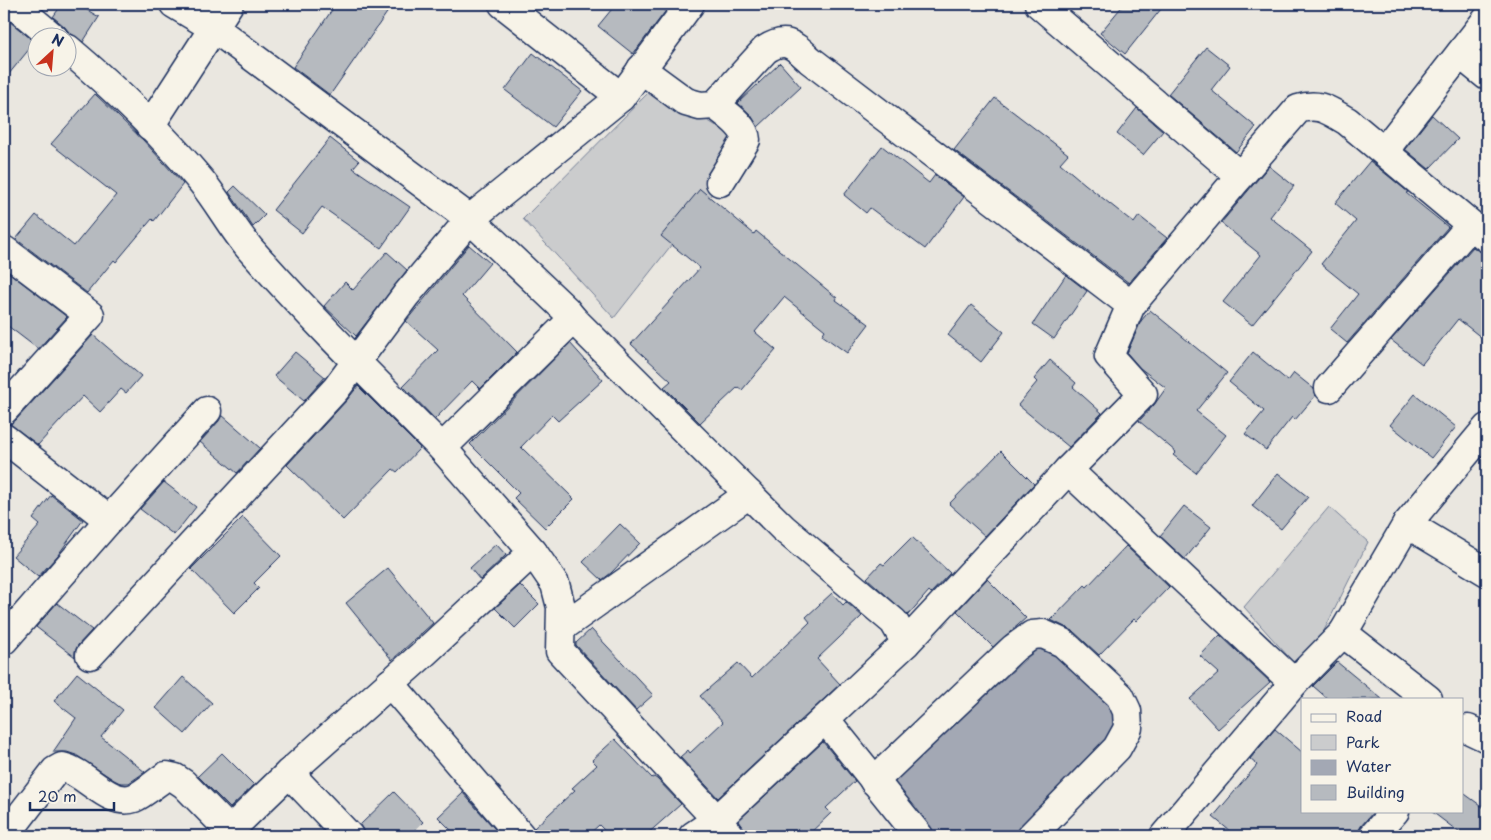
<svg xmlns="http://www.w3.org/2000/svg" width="1491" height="840" viewBox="0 0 1491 840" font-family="'Playpen Sans',sans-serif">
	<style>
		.green { fill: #cbcccd; stroke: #737e96 }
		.water { fill: #a3a8b4; stroke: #6d7892 }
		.building { fill: #b6babf; stroke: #1b2f5e }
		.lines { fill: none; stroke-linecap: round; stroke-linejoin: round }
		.minor-casing { stroke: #1b2f5e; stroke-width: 31 }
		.minor { stroke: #f7f3e8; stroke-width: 28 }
	</style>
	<rect width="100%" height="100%" fill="#eae7e0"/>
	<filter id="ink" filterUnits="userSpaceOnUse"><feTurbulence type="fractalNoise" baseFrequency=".02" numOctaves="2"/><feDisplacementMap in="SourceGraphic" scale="10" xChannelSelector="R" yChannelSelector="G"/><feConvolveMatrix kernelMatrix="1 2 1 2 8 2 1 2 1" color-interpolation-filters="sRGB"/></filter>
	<g filter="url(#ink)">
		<g class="green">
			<polygon points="653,88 725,131 757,136 614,318 523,219"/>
			<polygon points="1329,507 1368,542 1303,673 1244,607"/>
		</g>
		<polygon class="water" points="1048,639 1127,723 1018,836 934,836 889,784"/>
		<g class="building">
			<polygon points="62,4 77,4 99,17 83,42 69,32 64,26 53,17"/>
			<polygon points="336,4 393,4 330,95 293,67"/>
			<polygon points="616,4 671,4 633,54 598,26"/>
			<polygon points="1124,4 1165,4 1125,54 1100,33"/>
			<polygon points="4,17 35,42 4,80"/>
			<polygon points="1206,47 1230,66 1211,90 1256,127 1236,152 1168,94"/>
			<polygon points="533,53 582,91 553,127 505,90"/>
			<polygon points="780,63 801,87 758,127 751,115 738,103"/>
			<polygon points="95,94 143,140 183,184 154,221 152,219 116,262 114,260 87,293 16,239 36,215 74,246 116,195 51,144"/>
			<polygon points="995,98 1068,154 1060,163 1085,184 1134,223 1139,216 1167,238 1129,283 954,150"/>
			<polygon points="1137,108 1163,131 1143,155 1117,134"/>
			<polygon points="1432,115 1458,139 1429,169 1405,149"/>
			<polygon points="330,138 359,161 353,168 410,207 381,248 322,207 302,233 273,210"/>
			<polygon points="882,146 929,183 935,175 964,197 925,249 870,208 866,213 844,195"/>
			<polygon points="1370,161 1408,192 1406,193 1448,227 1347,343 1330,329 1358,294 1321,264 1356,221 1335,203"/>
			<polygon points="1269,166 1294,186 1270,217 1312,251 1252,325 1223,302 1261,255 1221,223"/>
			<polygon points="235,186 265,215 253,227 229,192"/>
			<polygon points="700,189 754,234 756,231 837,298 836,300 869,324 847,353 822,335 825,330 784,297 755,332 776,350 742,390 738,387 700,423 664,387 671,381 631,344 700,268 661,236"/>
			<polygon points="469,245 490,263 462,296 517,352 480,389 472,381 435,419 403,386 438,350 406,321"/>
			<polygon points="1473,247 1477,250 1487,254 1487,342 1458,319 1422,364 1391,340"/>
			<polygon points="387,252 407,270 356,336 324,306 345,282 353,290"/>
			<polygon points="4,269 67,317 38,349 4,323"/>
			<polygon points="1066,275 1087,291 1054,339 1033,324"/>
			<polygon points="971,305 1004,332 981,362 948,335"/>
			<polygon points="1150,310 1227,373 1196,411 1226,435 1196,473 1173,455 1176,452 1139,421 1154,405 1166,388 1140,368 1127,353 1141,321"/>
			<polygon points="93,335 141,376 126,393 121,389 100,412 83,396 38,445 10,424 16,420"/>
			<polygon points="570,343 603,380 558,421 552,415 521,447 574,499 545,528 514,498 519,493 470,444"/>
			<polygon points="295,352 325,377 304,401 274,376"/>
			<polygon points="1253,352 1288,381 1294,373 1314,389 1316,395 1295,420 1292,417 1266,450 1245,434 1264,411 1229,382"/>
			<polygon points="1050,360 1076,383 1073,387 1102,413 1069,447 1018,405 1037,382 1034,379"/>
			<polygon points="358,386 420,448 397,472 393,469 343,520 287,465 347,400"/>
			<polygon points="1415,394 1456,427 1431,458 1390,425"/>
			<polygon points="222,415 260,448 237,473 200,442 219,421"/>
			<polygon points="1001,451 1034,484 985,536 949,504"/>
			<polygon points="1278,473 1308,497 1281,529 1252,506"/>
			<polygon points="164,482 196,507 174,535 140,509"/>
			<polygon points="51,495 83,520 58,555 38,577 13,556 40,525 33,519"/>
			<polygon points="1184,506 1211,527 1185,559 1160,536"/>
			<polygon points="243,517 281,556 254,583 259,588 234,613 191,569"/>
			<polygon points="620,524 640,543 611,573 602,580 583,562"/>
			<polygon points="912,537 950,573 931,593 929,591 908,615 867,578 881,563 884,565"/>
			<polygon points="496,544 506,555 480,580 470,568"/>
			<polygon points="1126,546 1169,587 1136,621 1134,619 1099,655 1073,631 1051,620 1085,585 1087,587"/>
			<polygon points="388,568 433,623 392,660 346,603"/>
			<polygon points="987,579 1026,618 993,647 957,611"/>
			<polygon points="520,585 539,604 515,628 495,608"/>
			<polygon points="832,593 843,605 846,602 862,616 817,659 840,684 718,798 680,757 688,750 690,753 723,722 700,696 738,663 752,678 810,622 806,617"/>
			<polygon points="57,603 92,630 78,645 75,651 75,657 36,627"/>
			<polygon points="591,629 653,695 636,710 576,645 576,643"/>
			<polygon points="1220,635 1270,682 1218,729 1190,699 1219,673 1200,656"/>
			<polygon points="1337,662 1382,699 1328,699 1313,686"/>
			<polygon points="77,673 123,710 101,737 145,772 129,783 120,783 114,780 76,755 67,752 53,752 76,718 54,701"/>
			<polygon points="183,677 212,703 185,734 156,708"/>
			<polygon points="1275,729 1302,752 1302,811 1374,811 1361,826 1356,836 1236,836 1213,817 1257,765 1250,759"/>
			<polygon points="615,739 652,778 654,777 657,779 681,804 645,836 610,836 599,825 587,836 536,836 534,828 575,790 572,788 597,765 592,760"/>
			<polygon points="823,742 855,781 826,808 831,813 807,836 745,836 742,827 738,821"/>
			<polygon points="222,753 254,785 230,808 198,776"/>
			<polygon points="394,792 423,822 409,836 364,836 364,832 360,825"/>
			<polygon points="1462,792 1487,810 1487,826 1479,836 1464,836 1431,811 1462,811"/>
			<polygon points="463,793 501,836 457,836 438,817"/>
		</g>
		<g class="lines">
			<g class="minor-casing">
				<g id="minor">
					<polyline points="13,4 54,38"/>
					<polyline points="503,4 621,97"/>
					<polyline points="690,4 621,97 470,219 566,310 573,319 783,528 894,622 906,643 717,820 730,836"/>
					<path d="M1039,4l201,172 58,-67c22,-7 31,2 49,12l140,117"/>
					<path d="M68,49c46,39 95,86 134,133 17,21 30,46 48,67 61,69 127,134 192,199"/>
					<polyline points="1460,54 1487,76"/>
					<path d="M641,69l45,33 14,4 15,-1 50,-55c21,-14 29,-5 45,10l321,245"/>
					<path d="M715,105c11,9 30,20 31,35l-26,42"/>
					<polyline points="150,126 229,4"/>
					<polyline points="1384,151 1487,19"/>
					<polyline points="4,250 90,315 4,410"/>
					<polyline points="1329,388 1471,225"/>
					<polyline points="4,438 109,520"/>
					<polyline points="1068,470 1294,683"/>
					<polyline points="1407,524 1487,572"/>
					<polyline points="533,552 555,584 561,607 560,651 717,820 693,836"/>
					<polyline points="561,628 749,494"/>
					<polyline points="1343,633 1428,699"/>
					<polyline points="4,640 109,520 207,411"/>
					<polyline points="906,643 1068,470 1143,394 1109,356 1131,305 1240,176"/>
					<polyline points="90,655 336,389 406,295 470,219 214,28 174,4"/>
					<polyline points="390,683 521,836"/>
					<polyline points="825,719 919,836"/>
					<polyline points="1468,729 1487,738"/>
					<polyline points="874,781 1014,648 1032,635 1043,634 1063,643 1120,696 1127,711 1128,728 1117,748 1031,836"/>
					<polyline points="230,830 289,773"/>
					<path d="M5,836l50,-65 7,-4c24,5 47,40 72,31 8,-3 23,-16 32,-22l9,2 9,6 51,52"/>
					<polyline points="349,836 289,773 422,655 533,552 442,448 573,319"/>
					<polyline points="1164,836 1294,683 1343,633 1407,524 1487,428"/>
					<polyline points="1373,836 1395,811"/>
				</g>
			</g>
			<use href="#minor" class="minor"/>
		</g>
	</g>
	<rect width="1491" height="840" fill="none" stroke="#f7f3e8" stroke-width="20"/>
	<rect x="10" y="10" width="1471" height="820" fill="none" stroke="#1b2f5e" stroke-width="2" filter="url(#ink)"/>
	<rect x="1301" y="698" width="162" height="115" fill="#f7f3e8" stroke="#9fa5b1"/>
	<rect x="1311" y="714" width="25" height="8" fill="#f7f3e8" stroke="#9fa5b1"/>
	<text x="1346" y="722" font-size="15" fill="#1b2f5e">Road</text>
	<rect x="1311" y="735" width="25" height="15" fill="#cbcccd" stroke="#9fa5b1"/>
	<text x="1346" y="748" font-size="15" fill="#1b2f5e">Park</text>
	<rect x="1311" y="760" width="25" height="15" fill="#a3a8b4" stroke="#9fa5b1"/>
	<text x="1346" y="772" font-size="15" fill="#1b2f5e">Water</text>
	<rect x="1311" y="785" width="25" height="15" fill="#b6babf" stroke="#9fa5b1"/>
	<text x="1346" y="798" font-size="15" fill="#1b2f5e">Building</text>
	<g transform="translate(52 52) rotate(26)"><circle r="24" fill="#f7f3e8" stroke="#9fa5b1"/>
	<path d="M0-4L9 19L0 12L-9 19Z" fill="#c8321e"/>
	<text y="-8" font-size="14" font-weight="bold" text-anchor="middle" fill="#1b2f5e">N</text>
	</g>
	<path d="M30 802v8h84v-8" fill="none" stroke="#1b2f5e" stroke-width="2.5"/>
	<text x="38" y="802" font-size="15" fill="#1b2f5e" stroke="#f7f3e8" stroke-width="4" paint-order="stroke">20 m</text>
</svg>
